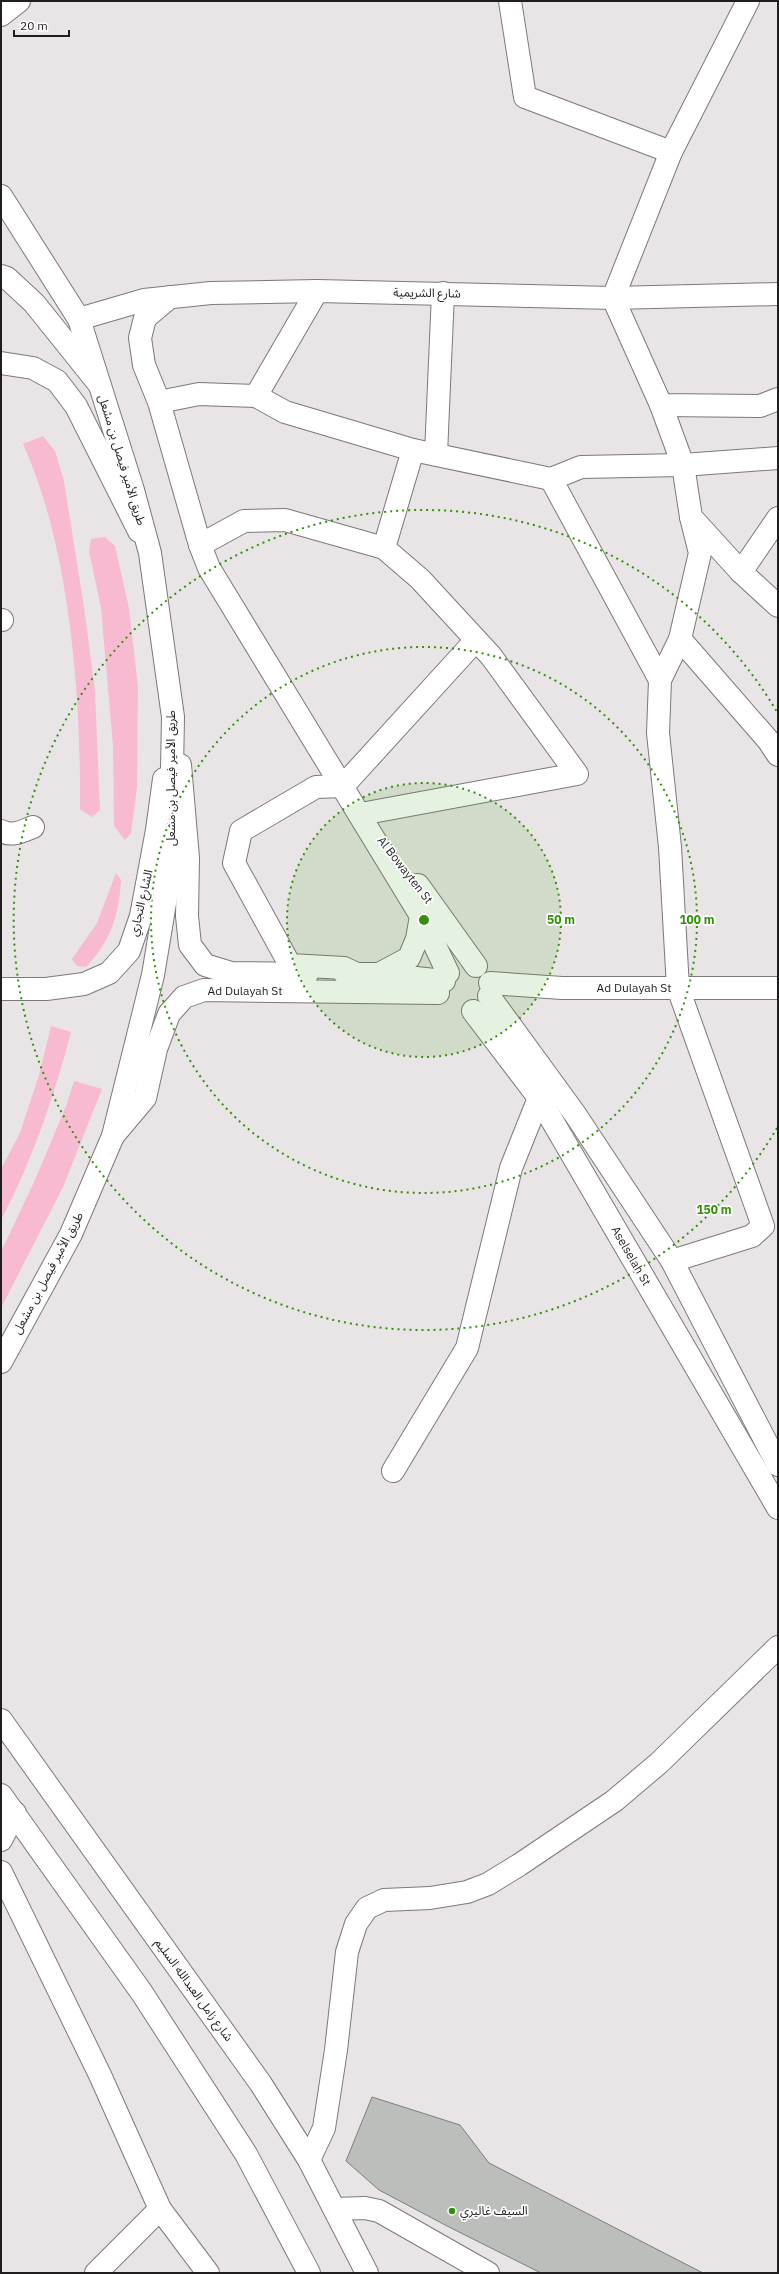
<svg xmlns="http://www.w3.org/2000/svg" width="779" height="2274" viewBox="0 0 779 2274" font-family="'IBM Plex Sans','Noto Sans Arabic',sans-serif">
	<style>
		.green { fill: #f8bad0 }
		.building { fill: #bbbeba; stroke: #7c7f7c }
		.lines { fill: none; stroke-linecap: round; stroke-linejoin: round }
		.minor-casing { stroke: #7d787a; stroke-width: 24 }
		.highway-casing { stroke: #7d787a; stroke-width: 24 }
		.minor { stroke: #fff; stroke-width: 22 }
		.highway { stroke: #fff; stroke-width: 22 }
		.ring { fill: none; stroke: #32910a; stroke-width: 2; stroke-dasharray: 2 4 }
		.poi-dot { fill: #32910a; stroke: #fff; stroke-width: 1.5 }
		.labels { text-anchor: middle; stroke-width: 3.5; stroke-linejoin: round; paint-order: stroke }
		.street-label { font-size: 12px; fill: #1f1d1e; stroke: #fff }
		.poi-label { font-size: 12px; fill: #1f1d1e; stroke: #fff; text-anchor: start }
		.centre { fill: #32910a; stroke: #fff; stroke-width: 2 }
		.ring-label { font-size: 12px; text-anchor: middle; font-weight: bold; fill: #32910a; stroke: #fff; stroke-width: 3.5; stroke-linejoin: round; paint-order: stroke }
	</style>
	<rect width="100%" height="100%" fill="#e9e4e5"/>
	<g class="green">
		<path d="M43,436l12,15 9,30 20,126 11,84 5,119 -8,7 -12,-8c1,-113 -10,-262 -57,-365z"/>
		<polygon points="105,537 115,546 129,608 138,687 137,787 131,833 125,840 114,826 113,746 101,608 89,551 91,539"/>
		<path d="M116,873l5,7c-2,35 -10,61 -35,87l-9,-1 -5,-7 25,-36z"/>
		<path d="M51,1026l20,6c-17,65 -39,129 -70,188v-51l19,-36 19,-58z"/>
		<polygon points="74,1081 102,1089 63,1187 1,1308 1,1252 35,1180 66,1106"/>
	</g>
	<polygon class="building" points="372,2097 460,2125 489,2163 703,2273 541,2273 449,2227 379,2190 346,2161"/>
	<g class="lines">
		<g class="minor-casing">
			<g id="minor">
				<polyline points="510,1 525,97 671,152"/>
				<polyline points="748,1 671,152 613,298 661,405 760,406 778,399"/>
				<polyline points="1,15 19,1"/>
				<polyline points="1,276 7,278 34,303 99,384"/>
				<polyline points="170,297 145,318 140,338 144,365 159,402 200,545 209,568 421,916 448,973"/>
				<polyline points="79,319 144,300 211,293 317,291 613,298 778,294"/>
				<polyline points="1,363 33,368 57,381 76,406 139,531"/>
				<polyline points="256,396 317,291"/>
				<polyline points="159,402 199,394 256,396 285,412 413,450 551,479 581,467 683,465 778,458"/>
				<polyline points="661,405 683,465 691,517 741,572 778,606"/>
				<polyline points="436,454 443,293"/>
				<polyline points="551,479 660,680"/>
				<polyline points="200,545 244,521 285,520 384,548 420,579 491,656 577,774 361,814"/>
				<polyline points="384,548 413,450"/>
				<polyline points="741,572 778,518"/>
				<polyline points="1,620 2,620"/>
				<polyline points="680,639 768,740 778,755"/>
				<polyline points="180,765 188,858 187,916 190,945 205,965 231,973 307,974"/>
				<path d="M1,831c11,6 22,0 32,-4"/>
				<polyline points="418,885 476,966"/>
				<polyline points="345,974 379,974 444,981"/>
				<polyline points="379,974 409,958 417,939 421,916"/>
				<polyline points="359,975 344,968 290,965 234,863 241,831 316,787 343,786 476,640"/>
				<polyline points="490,983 562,988 778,988"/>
				<polyline points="1,989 46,989 84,984 109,973 129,951 141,916 157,830 164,779"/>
				<polyline points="489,996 575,1114 672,1261 778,1465"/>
				<polyline points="473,1011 539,1098 778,1508"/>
				<polyline points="113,1136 145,1098 156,1049 169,1014 184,997 204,990 438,993"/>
				<polyline points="672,1261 752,1236 763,1226 678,988 670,847 658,733 660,680 680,639 700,553 691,517"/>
				<polyline points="393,1471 467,1348 511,1168 539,1098"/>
				<polyline points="1,1840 15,1813"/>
				<polyline points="1,1872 100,2075 160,2209"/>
				<polyline points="309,2160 324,2128 336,2050 347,1952 356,1924 367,1908 384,1900 430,1898 467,1892 488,1884 519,1865 614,1801 659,1763 778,1647"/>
				<polyline points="335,2209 365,2208 379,2211 488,2273"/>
				<polyline points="96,2273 160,2209 208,2273"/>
			</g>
		</g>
		<g class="highway-casing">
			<g id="highway">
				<polyline points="1,196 79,319 133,490 150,553 173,717 170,873 153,975 113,1136 71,1234 1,1362"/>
				<polyline points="1,1720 261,2084 309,2160 367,2273"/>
				<polyline points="1,1795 142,1993 246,2154 309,2273"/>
			</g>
		</g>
		<use href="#minor" class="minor"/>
		<use href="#highway" class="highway"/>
	</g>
	<circle cx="424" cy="920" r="137" fill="#32910a" fill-opacity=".12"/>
	<g class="ring">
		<circle cx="424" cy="920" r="137"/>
		<circle cx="424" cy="920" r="273"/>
		<path d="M777 1128A410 410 0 1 1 777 712"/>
	</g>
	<circle class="poi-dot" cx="452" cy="2211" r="4"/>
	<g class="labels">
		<g class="street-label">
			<text transform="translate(427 293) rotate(1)" y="4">شارع الشريمية</text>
			<text transform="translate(122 460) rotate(73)" y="4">طريق الأمير فيصل بن مشعل</text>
			<text transform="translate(171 778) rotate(-90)" y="4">طريق الأمير فيصل بن مشعل</text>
			<text transform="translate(405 870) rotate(52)" y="4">Al Bowayten St</text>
			<text transform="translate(141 903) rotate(-77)" y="4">الشارع التجاري</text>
			<text x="634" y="992">Ad Dulayah St</text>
			<text x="245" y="995">Ad Dulayah St</text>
			<text transform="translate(631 1256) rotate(60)" y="4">Aselselah St</text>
			<text transform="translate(48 1273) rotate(-62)" y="4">طريق الأمير فيصل بن مشعل</text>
			<text transform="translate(194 1990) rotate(54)" y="4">شارع زامل العبدالله السليم</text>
		</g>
		<g class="poi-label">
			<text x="460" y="2215">السيف غاليري</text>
		</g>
	</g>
	<circle cx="424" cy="920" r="6" class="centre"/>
	<g class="ring-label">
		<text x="561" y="924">50 m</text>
		<text x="697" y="924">100 m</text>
		<text x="714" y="1214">150 m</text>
	</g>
	<rect width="779" height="2274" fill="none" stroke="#1f1d1e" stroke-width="4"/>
	<path d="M14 30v6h55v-6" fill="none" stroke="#1f1d1e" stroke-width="2"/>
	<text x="20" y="30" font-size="12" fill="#1f1d1e" stroke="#ffffff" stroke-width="3" paint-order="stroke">20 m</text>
</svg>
